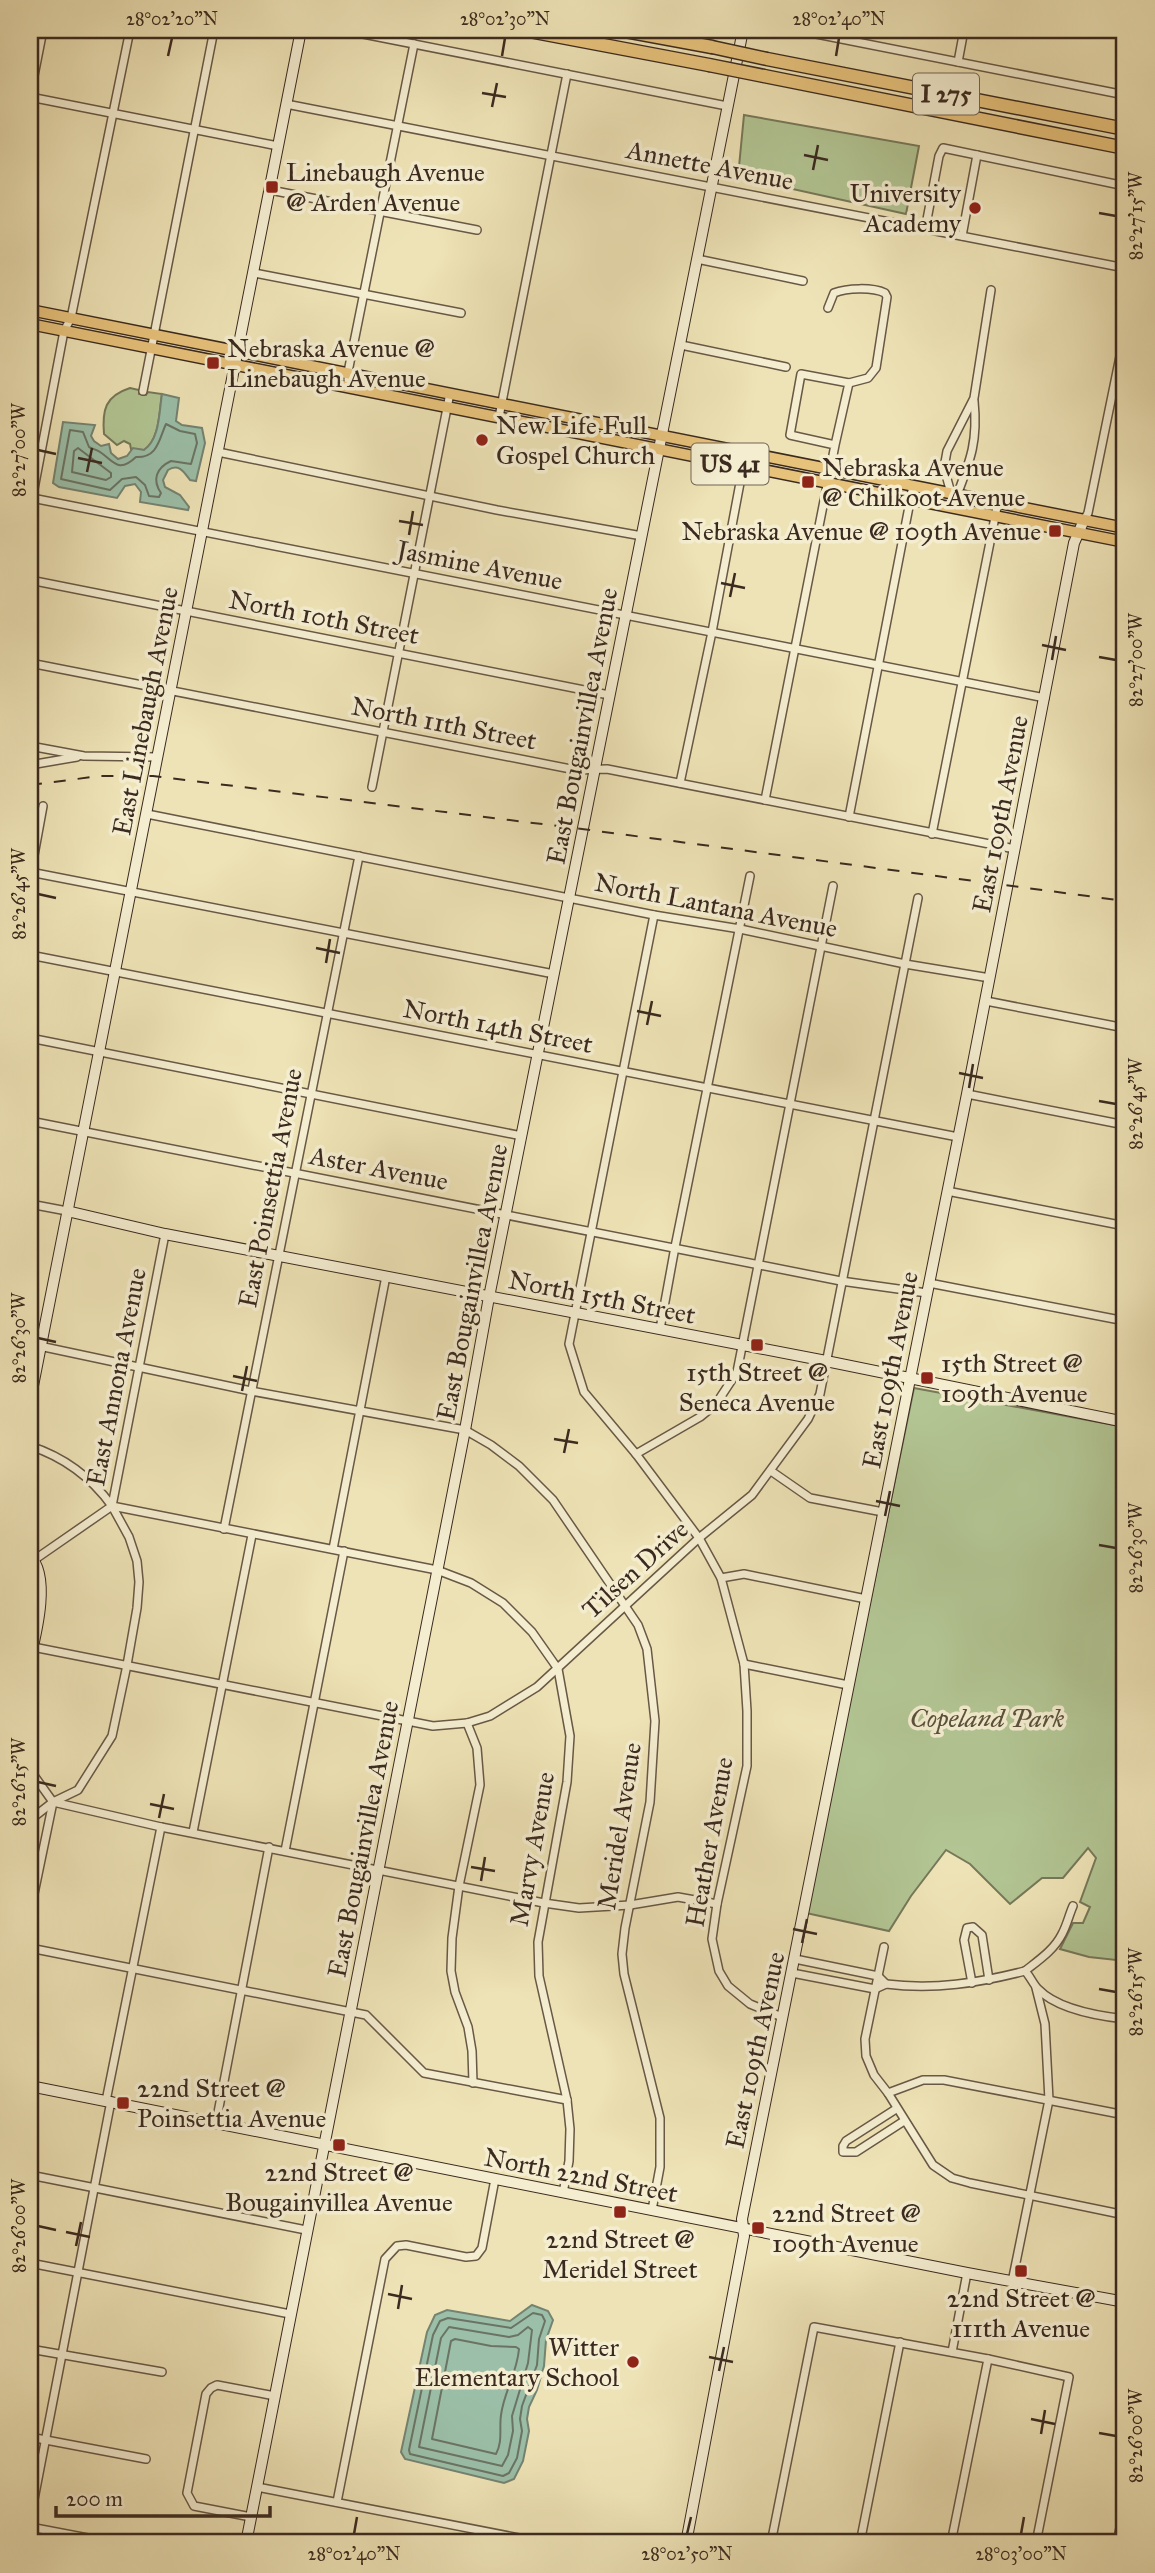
<svg xmlns="http://www.w3.org/2000/svg" width="1155" height="2573" viewBox="0 0 1155 2573" font-family="'IM FELL Great Primer',serif">
	<style>
		.green { fill: #b2c593; stroke: #767859; stroke-width: 2 }
		.water { fill: #9bbfa8; stroke: #758371; stroke-width: 2 }
		.lines { fill: none; stroke-linecap: round; stroke-linejoin: round }
		.shore { stroke: #6b7464; stroke-width: 2 }
		.street-casing { stroke: #685845; stroke-width: 10 }
		.secondary-casing { stroke: #3b2a1f; stroke-width: 12 }
		.primary-casing { stroke: #3b2a1f; stroke-width: 13 }
		.highway-casing { stroke: #3b2a1f; stroke-width: 15 }
		.street { stroke: #f4edd0; stroke-width: 7 }
		.secondary { stroke: #f4edd0; stroke-width: 10 }
		.primary { stroke: #e7c27b; stroke-width: 10 }
		.highway { stroke: #e7c27b; stroke-width: 12 }
		.rail { stroke: #3b2a1f; stroke-width: 2; stroke-dasharray: 12 12; stroke-linecap: butt }
		.highway-bridge-casing { stroke: #3b2a1f; stroke-width: 15; stroke-linecap: butt }
		.highway-bridge { stroke: #e7c27b; stroke-width: 12 }
		.ticks { fill: none; stroke: #3b2a1f; stroke-width: 2.5 }
		.poi-dot { fill: #8f2418; stroke: #f4edd0; stroke-width: 2.5 }
		.labels { text-anchor: middle; stroke-width: 7; stroke-linejoin: round; paint-order: stroke }
		.shield { fill: #f4edd0; stroke: #726454; stroke-width: 2 }
		.shield-label { font-size: 24px; font-weight: bold; fill: #3b2a1f }
		.street-label { font-size: 26px; fill: #3b2a1f; stroke: #f4edd0 }
		.poi-label { font-size: 26px; fill: #3b2a1f; stroke: #f4edd0; text-anchor: start }
		.park-label { font-size: 26px; font-style: italic; fill: #59513c; stroke: #f4edd0 }
		.neatline { fill: none; stroke: #3b2a1f; stroke-width: 2.5 }
		.ticks-label { font-size: 18px; text-anchor: middle; fill: #3b2a1f }
	</style>
	<rect width="100%" height="100%" fill="#eee3b6"/>
	<filter id="stains"><feTurbulence type="fractalNoise" baseFrequency=".00286" numOctaves="4"/><feColorMatrix values="0 0 0 0 .2 0 0 0 0 .09 0 0 0 0 .02 0 0 0 .5 -.17"/></filter>
	<radialGradient id="worn" r=".72"><stop offset=".6" stop-color="#630" stop-opacity="0"/><stop offset="1" stop-color="#630" stop-opacity=".3"/></radialGradient>
	<g class="green">
		<polygon points="744,115 919,146 906,214 738,177"/>
		<path d="M130,388l9,2v4l7,1 2,-3 14,2c-3,18 -2,45 -18,56l-13,-1 -1,-5 -6,-3 -7,4 -13,-11c-2,-24 1,-38 26,-46z"/>
		<polygon points="914,1388 1125,1427 1125,1961 1089,1957 1060,1949 1073,1923 1083,1923 1090,1907 1080,1902 1096,1858 1088,1848 1063,1878 1042,1878 1010,1904 970,1864 946,1850 911,1896 889,1931 806,1913"/>
	</g>
	<g class="water">
		<path d="M162,394l17,4 -3,23 6,4 20,3 3,15 -9,38 -6,-1c-6,-8 -11,-17 -22,-10l-5,10 2,7 15,8 9,12 -1,3 -48,-8 1,-10 -6,-8 -10,2 -8,12 -58,-11 -6,-4 10,-61 32,3 -4,11 3,5 7,5 8,-2 2,9 7,6 9,-3 6,-8 11,2c16,-11 15,-38 18,-56z"/>
		<polygon points="532,2305 548,2311 553,2320 546,2340 544,2366 537,2390 529,2407 527,2419 529,2431 523,2461 514,2479 504,2483 405,2459 401,2452 427,2332 435,2315 447,2310 510,2321"/>
	</g>
	<g class="lines">
		<g class="shore">
			<path d="M166,424l14,7 15,3 2,9 -6,21 -20,-3c-15,7 -19,19 -10,32l-2,4 -10,-1 -4,-11 -9,-8 -14,2 -12,11 -49,-11 9,-49 13,2 6,15c4,2 8,3 11,5 14,9 18,22 36,5 22,1 23,-18 30,-33z"/>
			<polygon points="78,448 111,473 111,477 106,480 72,472 74,451"/>
			<polygon points="533,2313 542,2315 545,2321 539,2339 537,2365 522,2406 520,2419 522,2431 517,2458 509,2473 503,2476 410,2454 409,2450 433,2335 440,2321 448,2318 511,2328"/>
			<polygon points="449,2327 509,2337 518,2335 528,2327 532,2330 528,2363 512,2416 513,2431 508,2455 502,2466 419,2447 441,2338"/>
			<path d="M455,2339l36,7 25,1 3,2c-2,24 -15,43 -18,66 -2,14 2,26 -5,39l-64,-15 19,-98z"/>
		</g>
		<g class="street-casing">
			<g id="street">
				<polyline points="343,30 727,106"/>
				<polyline points="796,30 1125,95"/>
				<polyline points="958,62 964,30"/>
				<polyline points="30,96 43,30"/>
				<polyline points="30,97 278,146"/>
				<polyline points="286,104 1125,268"/>
				<polyline points="270,190 477,230"/>
				<polyline points="925,230 939,156 943,148 1125,186"/>
				<polyline points="962,236 977,155"/>
				<polyline points="697,259 803,281"/>
				<polyline points="254,273 461,313"/>
				<path d="M828,308l6,-15c13,-5 38,-6 51,0l2,4 -11,71 -8,10 -19,5"/>
				<polyline points="681,345 786,367"/>
				<polyline points="348,387 348,372 414,44"/>
				<polyline points="143,391 214,30"/>
				<polyline points="499,417 567,74"/>
				<polyline points="218,452 497,510 642,536"/>
				<polyline points="951,493 944,468 947,451 974,398 991,290"/>
				<path d="M957,495c14,-36 21,-55 17,-94"/>
				<polyline points="32,498 1045,698"/>
				<polyline points="30,510 64,331 71,318 130,30"/>
				<polyline points="1084,520 1088,513 1125,332"/>
				<polyline points="30,580 609,695"/>
				<polyline points="30,663 576,770 607,769 1015,849"/>
				<polyline points="30,746 84,756 157,757"/>
				<polyline points="30,765 77,757"/>
				<polyline points="680,783 712,632 743,467"/>
				<polyline points="372,787 450,393"/>
				<polyline points="765,800 835,445 790,435 801,374 849,383 835,445"/>
				<polyline points="147,814 654,915 740,929 905,964 990,978"/>
				<polyline points="849,817 913,486"/>
				<polyline points="932,834 998,502"/>
				<polyline points="30,872 554,974"/>
				<polyline points="30,877 43,806"/>
				<polyline points="654,915 569,1344 584,1392 636,1454 699,1538 721,1578 744,1664 747,1711 747,1766 717,1904 712,1939 719,1971 728,1986 750,2004 782,2017"/>
				<polyline points="30,955 958,1137"/>
				<polyline points="986,1001 1125,1028"/>
				<polyline points="30,1038 522,1136"/>
				<polyline points="967,1094 1125,1125"/>
				<polyline points="30,1121 841,1281 927,1293"/>
				<polyline points="947,1191 1125,1226"/>
				<polyline points="30,1204 67,1211"/>
				<polyline points="929,1283 1125,1321"/>
				<polyline points="660,1329 675,1247 750,876"/>
				<polyline points="30,1344 251,1391 465,1430 491,1445 519,1466 553,1500 638,1625 647,1649 655,1721 650,1802 625,1928 622,1954 624,1974 660,2118 660,2167 652,2210"/>
				<path d="M30,1446c34,11 61,31 82,60l325,64 34,13 32,20 29,29 26,37 12,67 -3,46 -29,160 1,34 28,124 3,29 -1,32 -6,32"/>
				<polyline points="636,1454 700,1417 716,1404 737,1372 833,886"/>
				<polyline points="771,1471 810,1498 883,1512"/>
				<polyline points="224,1529 359,856"/>
				<polyline points="333,1549 386,1276"/>
				<polyline points="34,1560 112,1506"/>
				<polyline points="721,1578 744,1574 866,1599"/>
				<polyline points="33,1647 433,1726 467,1723 490,1716 537,1687 699,1538 752,1495 808,1419 820,1394 918,898"/>
				<polyline points="744,1664 848,1685"/>
				<polyline points="467,1723 477,1748 480,1785 459,1886 452,1938 451,1971 455,1992 468,2027 472,2051 473,2083"/>
				<polyline points="30,1770 53,1802 161,1827 544,1903 579,1908 630,1905 678,1897 717,1904"/>
				<polyline points="30,1820 53,1802"/>
				<polyline points="193,1832 252,1535"/>
				<polyline points="285,1851 344,1551"/>
				<polyline points="30,1913 53,1802 78,1790 112,1736 127,1665 137,1608 139,1582 137,1561 129,1537 112,1506 165,1234"/>
				<polyline points="884,1947 865,2039 866,2056 874,2075 888,2093 933,2165 952,2178 970,2183 1125,2215"/>
				<polyline points="30,1948 366,2015 424,2073 567,2100"/>
				<path d="M1025,1971c14,-11 29,-21 37,-37 5,-9 7,-19 11,-28"/>
				<polyline points="792,1973 875,1989 886,1984 878,1976 795,1959"/>
				<polyline points="972,1983 964,1940 967,1928 973,1927 982,1935 989,1980"/>
				<path d="M886,1984c49,6 92,-1 139,-13 5,5 8,13 13,18 19,20 60,27 87,30"/>
				<polyline points="888,2093 923,2080 944,2080 1125,2115"/>
				<polyline points="106,2101 161,1827"/>
				<polyline points="896,2109 846,2141 843,2146 843,2152 856,2152 904,2121"/>
				<polyline points="216,2123 269,1847"/>
				<polyline points="30,2175 306,2230"/>
				<polyline points="30,2263 290,2314"/>
				<polyline points="1012,2282 1049,2100 1045,2024 1036,1988"/>
				<polyline points="30,2349 162,2372"/>
				<polyline points="952,2352 967,2273"/>
				<polyline points="30,2437 146,2459"/>
				<polyline points="257,2487 545,2543"/>
				<polyline points="337,2502 385,2259 397,2246 406,2245 466,2257 476,2256 482,2248 495,2179"/>
				<polyline points="251,2517 194,2506 187,2493 206,2394 211,2388 217,2385 275,2396"/>
				<polyline points="30,2520 111,2101"/>
				<polyline points="30,2527 114,2543"/>
				<polyline points="771,2543 814,2327 988,2359 1069,2377 1036,2543"/>
				<polyline points="860,2543 900,2342"/>
				<polyline points="951,2543 988,2359"/>
				<polyline points="1117,2543 1125,2503"/>
			</g>
		</g>
		<g class="secondary-casing">
			<g id="secondary">
				<polyline points="67,1211 165,1234 826,1361 1125,1422"/>
				<polyline points="30,1401 301,30"/>
				<path d="M30,1556c21,20 6,78 0,103"/>
				<polyline points="30,2086 967,2273 1125,2302"/>
				<polyline points="246,2543 465,1430 489,1297 743,30"/>
				<polyline points="686,2543 744,2236 742,2219 967,1094 1074,543 1084,520"/>
			</g>
		</g>
		<g class="primary-casing">
			<g id="primary">
				<polyline points="30,310 1125,528"/>
				<polyline points="30,324 1125,542"/>
			</g>
		</g>
		<g class="highway-casing">
			<g id="highway">
				<polyline points="524,30 709,65"/>
				<polyline points="620,30 712,47"/>
				<polyline points="767,59 1125,129"/>
				<polyline points="764,76 1125,148"/>
			</g>
		</g>
		<use href="#street" class="street"/>
		<use href="#secondary" class="secondary"/>
		<use href="#primary" class="primary"/>
		<use href="#highway" class="highway"/>
		<polyline class="rail" points="30,785 100,776 153,776 582,829 1125,901"/>
		<g class="highway-bridge-casing">
			<g id="highway-bridge">
				<polyline points="712,47 767,59"/>
				<polyline points="709,65 764,76"/>
			</g>
		</g>
		<use href="#highway-bridge" class="highway-bridge"/>
	</g>
	<path class="ticks" d="M168,56l4,-18M502,56l3,-18M836,56l3,-18M482,93l24,4M492,107l5,-24M804,155l24,5M813,170l5,-25M1099,213l17,3M38,450l18,4M78,458l24,5M87,472l5,-24M399,521l24,4M409,535l4,-24M721,583l24,5M730,597l5,-24M1042,645l24,5M1099,657l17,3M1052,660l4,-24M38,894l18,4M316,948l24,5M326,963l4,-24M637,1011l24,5M647,1025l5,-24M959,1073l24,5M969,1088l4,-24M1099,1101l17,3M38,1338l18,4M233,1376l24,5M242,1391l5,-25M554,1439l24,4M564,1453l5,-24M876,1501l24,5M885,1516l5,-25M1099,1545l17,3M38,1782l18,4M150,1804l24,5M159,1818l5,-24M471,1867l24,4M481,1881l4,-24M793,1929l24,5M802,1943l5,-24M1099,1989l17,3M38,2226l18,4M66,2232l24,5M76,2246l5,-24M388,2294l24,5M398,2309l4,-24M709,2357l24,5M719,2371l5,-24M1031,2419l24,5M1099,2433l17,3M1041,2434l4,-24M354,2534l3,-17M687,2534l4,-17M1021,2534l3,-17"/>
	<g class="poi-dot">
		<rect x="265" y="180" width="14" height="14" rx="3.5"/>
		<circle cx="975" cy="208" r="7"/>
		<rect x="206" y="356" width="14" height="14" rx="3.5"/>
		<circle cx="482" cy="440" r="7"/>
		<rect x="801" y="475" width="14" height="14" rx="3.5"/>
		<rect x="1048" y="524" width="14" height="14" rx="3.5"/>
		<rect x="750" y="1338" width="14" height="14" rx="3.5"/>
		<rect x="920" y="1371" width="14" height="14" rx="3.5"/>
		<rect x="116" y="2096" width="14" height="14" rx="3.5"/>
		<rect x="332" y="2138" width="14" height="14" rx="3.5"/>
		<rect x="613" y="2205" width="14" height="14" rx="3.5"/>
		<rect x="751" y="2221" width="14" height="14" rx="3.5"/>
		<rect x="1014" y="2264" width="14" height="14" rx="3.5"/>
		<circle cx="633" cy="2362" r="7"/>
	</g>
	<g class="labels">
		<g class="shield">
			<rect x="913" y="73.5" width="66" height="41" rx="5"/>
			<rect x="691.5" y="443.5" width="77" height="41" rx="5"/>
		</g>
		<g class="shield-label">
			<text x="946" y="102">I 275</text>
			<text x="730" y="472">US 41</text>
		</g>
		<g class="street-label">
			<text transform="translate(710 165) rotate(11)" y="9">Annette Avenue</text>
			<text transform="translate(480 565) rotate(11)" y="9">Jasmine Avenue</text>
			<text transform="translate(324 617) rotate(11)" y="9">North 10th Street</text>
			<text transform="translate(145 711) rotate(-79)" y="9">East Linebaugh Avenue</text>
			<text transform="translate(444 723) rotate(11)" y="9">North 11th Street</text>
			<text transform="translate(582 726) rotate(-79)" y="9">East Bougainvillea Avenue</text>
			<text transform="translate(1000 814) rotate(-79)" y="9">East 109th Avenue</text>
			<text transform="translate(716 905) rotate(11)" y="9">North Lantana Avenue</text>
			<text transform="translate(498 1026) rotate(11)" y="9">North 14th Street</text>
			<text transform="translate(379 1168) rotate(11)" y="9">Aster Avenue</text>
			<text transform="translate(270 1188) rotate(-79)" y="9">East Poinsettia Avenue</text>
			<text transform="translate(472 1282) rotate(-79)" y="9">East Bougainvillea Avenue</text>
			<text transform="translate(602 1297) rotate(11)" y="9">North 15th Street</text>
			<text transform="translate(890 1370) rotate(-79)" y="9">East 109th Avenue</text>
			<text transform="translate(116 1377) rotate(-79)" y="9">East Annona Avenue</text>
			<text transform="translate(635 1569) rotate(-42)" y="9">Tilsen Drive</text>
			<text transform="translate(619 1826) rotate(-81)" y="9">Meridel Avenue</text>
			<text transform="translate(363 1839) rotate(-79)" y="9">East Bougainvillea Avenue</text>
			<text transform="translate(709 1842) rotate(-80)" y="9">Heather Avenue</text>
			<text transform="translate(532 1849) rotate(-80)" y="9">Marvy Avenue</text>
			<text transform="translate(755 2050) rotate(-78)" y="9">East 109th Avenue</text>
			<text transform="translate(581 2175) rotate(11)" y="9">North 22nd Street</text>
		</g>
		<g class="poi-label">
			<text x="286" y="181">Linebaugh Avenue<tspan x="286" dy="30">@ Arden Avenue</tspan></text>
			<text x="961" y="202" text-anchor="end">University<tspan x="961" dy="30">Academy</tspan></text>
			<text x="227" y="357">Nebraska Avenue @<tspan x="227" dy="30">Linebaugh Avenue</tspan></text>
			<text x="496" y="434">New Life Full<tspan x="496" dy="30">Gospel Church</tspan></text>
			<text x="822" y="476">Nebraska Avenue<tspan x="822" dy="30">@ Chilkoot Avenue</tspan></text>
			<text x="1041" y="540" text-anchor="end">Nebraska Avenue @ 109th Avenue</text>
			<text x="941" y="1372">15th Street @<tspan x="941" dy="30">109th Avenue</tspan></text>
			<text x="757" y="1381" text-anchor="middle">15th Street @<tspan x="757" dy="30">Seneca Avenue</tspan></text>
			<text x="137" y="2097">22nd Street @<tspan x="137" dy="30">Poinsettia Avenue</tspan></text>
			<text x="339" y="2181" text-anchor="middle">22nd Street @<tspan x="339" dy="30">Bougainvillea Avenue</tspan></text>
			<text x="772" y="2222">22nd Street @<tspan x="772" dy="30">109th Avenue</tspan></text>
			<text x="620" y="2248" text-anchor="middle">22nd Street @<tspan x="620" dy="30">Meridel Street</tspan></text>
			<text x="1021" y="2307" text-anchor="middle">22nd Street @<tspan x="1021" dy="30">111th Avenue</tspan></text>
			<text x="619" y="2356" text-anchor="end">Witter<tspan x="619" dy="30">Elementary School</tspan></text>
		</g>
		<g class="park-label">
			<text x="987" y="1727">Copeland Park</text>
		</g>
	</g>
	<rect width="1155" height="2573" fill="none" stroke="#eee3b6" stroke-width="77"/>
	<path d="M56 2506v10h214v-10" fill="none" stroke="#3b2a1f" stroke-width="3.5"/>
	<text x="66" y="2506" font-size="21" fill="#3b2a1f" stroke="#f4edd0" stroke-width="5" paint-order="stroke">200 m</text>
	<rect x="38" y="38" width="1078" height="2496" class="neatline"/>
	<g class="ticks-label">
		<text x="172" y="25">28°02'20"N</text>
		<text x="505" y="25">28°02'30"N</text>
		<text x="839" y="25">28°02'40"N</text>
		<text transform="translate(1136 216) rotate(-90)" y="6">82°27'15"W</text>
		<text transform="translate(19 450) rotate(-90)" y="6">82°27'00"W</text>
		<text transform="translate(1136 660) rotate(-90)" y="6">82°27'00"W</text>
		<text transform="translate(19 894) rotate(-90)" y="6">82°26'45"W</text>
		<text transform="translate(1136 1104) rotate(-90)" y="6">82°26'45"W</text>
		<text transform="translate(19 1338) rotate(-90)" y="6">82°26'30"W</text>
		<text transform="translate(1136 1548) rotate(-90)" y="6">82°26'30"W</text>
		<text transform="translate(19 1782) rotate(-90)" y="6">82°26'15"W</text>
		<text transform="translate(1136 1992) rotate(-90)" y="6">82°26'15"W</text>
		<text transform="translate(19 2226) rotate(-90)" y="6">82°26'00"W</text>
		<text transform="translate(1136 2436) rotate(-90)" y="6">82°26'00"W</text>
		<text x="354" y="2560">28°02'40"N</text>
		<text x="687" y="2560">28°02'50"N</text>
		<text x="1021" y="2560">28°03'00"N</text>
	</g>
	<rect width="100%" height="100%" filter="url(#stains)"/>
	<rect width="100%" height="100%" fill="url(#worn)"/>
</svg>
